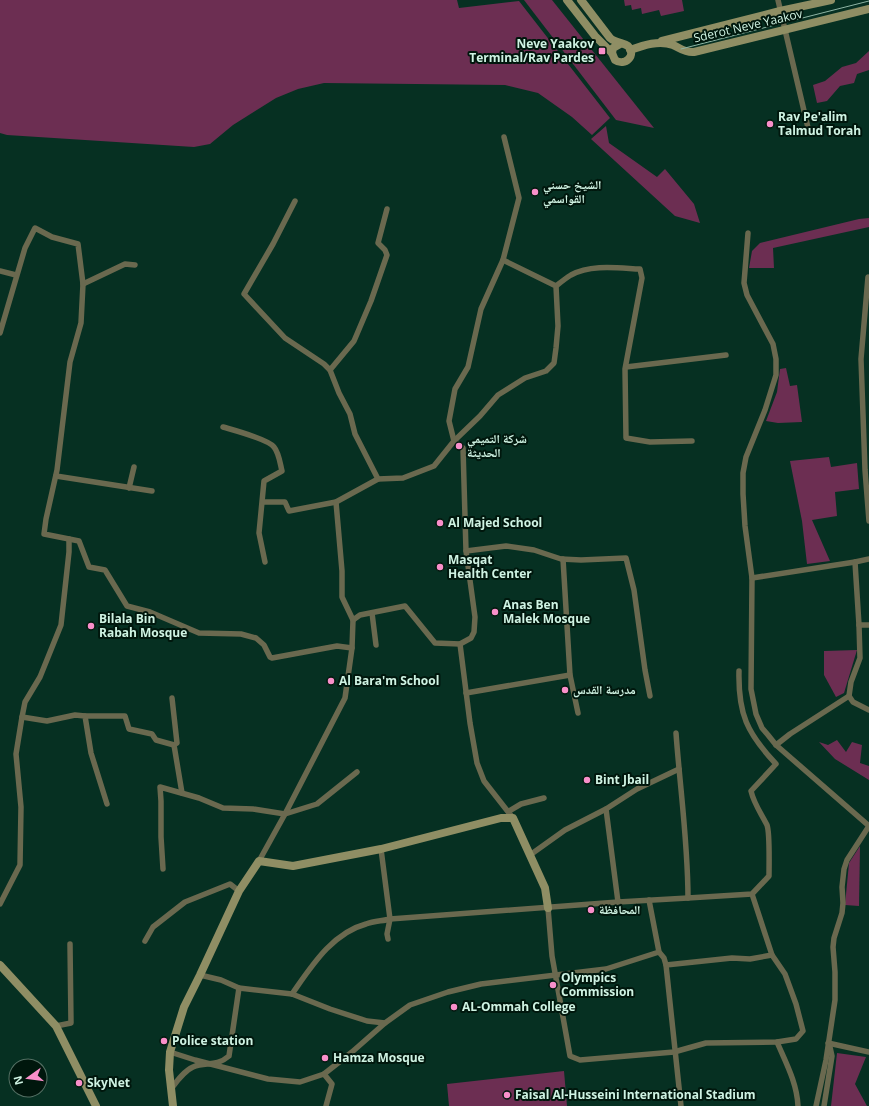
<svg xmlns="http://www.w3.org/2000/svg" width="869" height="1106" viewBox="0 0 869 1106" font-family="'Open Sans','Noto Naskh Arabic',sans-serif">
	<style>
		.green { fill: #6c2e52 }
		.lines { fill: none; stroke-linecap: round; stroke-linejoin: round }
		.street { stroke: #6a694f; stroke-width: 5.5 }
		.secondary { stroke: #8f8e64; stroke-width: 8 }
		.tram { stroke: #8eb4a4; stroke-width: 1 }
		.poi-dot { fill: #f98fca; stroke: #00170d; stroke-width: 1.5 }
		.labels { text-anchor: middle; stroke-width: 4; stroke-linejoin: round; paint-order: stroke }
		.street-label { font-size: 12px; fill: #cff3e3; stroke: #00170d }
		.poi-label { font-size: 12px; font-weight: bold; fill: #cff3e3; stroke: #00170d; text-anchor: start }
	</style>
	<rect width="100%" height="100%" fill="#063022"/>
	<g class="green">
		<polygon points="0,0 457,0 459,8 519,1 610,118 592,135 572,117 538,93 505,85 324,83 298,89 276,98 233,125 210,144 194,147 7,135 0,133"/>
		<polygon points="524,0 552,0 654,128 616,120"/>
		<polygon points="624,0 682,0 684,11 661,16 659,10 642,14 641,8 632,10 631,5 625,6"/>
		<polygon points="869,51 869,70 857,74 854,83 840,86 827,101 817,103 813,85 825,81 842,67 856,63"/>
		<polygon points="606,126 609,143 657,177 665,169 694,204 700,223 675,216 591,139"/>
		<polygon points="869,218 869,227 773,248 774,268 749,268 752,251 760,243 859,219"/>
		<polygon points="786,368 790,386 797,385 802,422 778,423 766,421 777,392 780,369"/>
		<polygon points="829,457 831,467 857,463 859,489 835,492 837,516 812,520 830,561 807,564 802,521 790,461"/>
		<polygon points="857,650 844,693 836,697 824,675 824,651"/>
		<polygon points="837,740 846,752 852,742 862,745 860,763 869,766 869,780 835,759 819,742 828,745"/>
		<polygon points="860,846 859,906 845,905 849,863"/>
		<polygon points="837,1053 866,1057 855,1084 867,1106 831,1106"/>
		<polygon points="564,1071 567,1106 449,1106 447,1084"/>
	</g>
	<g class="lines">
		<g class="street">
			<polyline points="778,0 809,132"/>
			<polyline points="504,137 519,198 503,260 481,309 468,367 455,389 449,421 454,441 463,448 466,551 475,617 474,632 471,638 460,644 470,723 477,763 484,781 513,818"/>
			<polyline points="295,201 273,244 244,294 285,338 324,364 330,370 339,393 350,414 355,434 378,479"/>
			<polyline points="748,233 744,283 747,295 773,344 776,359 776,375 765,410 746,457 743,473 743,494 745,526 752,578 751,689 756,714 762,728 768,735 776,745 869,826"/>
			<polyline points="0,271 16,275"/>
			<polyline points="868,277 861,359 865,470 869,521"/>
			<polyline points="83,284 125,264 135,265"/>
			<path d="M556,286c5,-4 10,-8 15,-11 20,-11 47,-7 69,-6l2,9 -17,91 1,69 24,4 42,-1"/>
			<polyline points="0,333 25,248 35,228 52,237 78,244 83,284 81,323 70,362 57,470 46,519 44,534 79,541 89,567 105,570 127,606 150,612 199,633 241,634 256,638 264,645 270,657 272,658 337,646 352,648"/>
			<polyline points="626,367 726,355"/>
			<polyline points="330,370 354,341 371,301 387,255 385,250 378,243 387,209"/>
			<path d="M223,427c10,3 45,12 51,20 5,6 6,16 8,24l-18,10 -5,52 6,29"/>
			<polyline points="56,476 152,491"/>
			<polyline points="129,488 134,467"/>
			<polyline points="263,502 285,502 289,511 336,502 378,479 403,478 434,466 454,441 480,416 498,395 525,378 546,371 554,363 556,348 558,326 556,286 503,260"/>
			<polyline points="466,551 506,546 534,550 561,559 581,560 626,558 634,590 645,670 650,696"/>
			<polyline points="563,559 570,675 578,713"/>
			<polyline points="752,578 855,562"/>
			<polyline points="372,613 376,645"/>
			<polyline points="353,620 360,615 405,606 435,643 460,644"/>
			<polyline points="859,625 869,625"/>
			<polyline points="466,693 570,675"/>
			<polyline points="849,696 853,702 869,710"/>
			<polyline points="172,698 177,743 174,745 182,793"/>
			<polyline points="85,716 125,716 129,729 152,734 156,740 174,745"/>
			<polyline points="22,717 47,721 75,715 85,716 91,753 107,804"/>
			<path d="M676,733c4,55 12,110 12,165l64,-4 17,-18c0,-11 1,-43 -2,-51 -6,-12 -13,-21 -16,-34l25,-27c-29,-31 -38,-50 -37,-93"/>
			<polyline points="776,745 790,734 849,696 851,682 860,658 859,625 855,562 869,559"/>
			<polyline points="679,769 637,789 606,809 618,902 688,898"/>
			<polyline points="509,811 521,804 544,798"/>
			<polyline points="381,849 390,919 387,934 388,939"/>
			<polyline points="530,855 565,830 606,809"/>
			<polyline points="259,861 285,814 345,698 352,648 353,620 342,597 342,571 336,502"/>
			<polyline points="163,869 161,837 161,801 160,787 199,798 223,808 253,809 285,814 317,804 357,772"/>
			<polyline points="649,900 659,952 664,958 666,965 681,1106"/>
			<polyline points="0,904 20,865 21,807 16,754 22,717 25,702 40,677 61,625 69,552 69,539"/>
			<polyline points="548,908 552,956 570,1056 580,1060 674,1052 706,1043 777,1042 796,1039 803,1031 796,1004 785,974 772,955 752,894"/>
			<polyline points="145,941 153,927 185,902 230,884 239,891"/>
			<polyline points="666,965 732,958 750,959 772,955"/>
			<polyline points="200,975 221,980 239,988 292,994 330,1009 367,1021 385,1023"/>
			<path d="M292,994c19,-27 40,-61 74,-70 8,-3 17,-3 24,-5l228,-17"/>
			<polyline points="56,1026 71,1023 70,944"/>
			<path d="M777,1042c9,21 20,41 21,64"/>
			<polyline points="828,1043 869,1052"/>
			<polyline points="170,1052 195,1060 268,1079 300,1082 324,1074 352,1052 385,1023 410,1005 448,992 481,984 606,969 659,952"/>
			<polyline points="324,1074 332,1084 326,1106"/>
			<path d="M171,1089c6,-8 13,-18 22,-22 13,-6 22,1 36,-11l10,-68"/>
			<polyline points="816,1106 826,1060 835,1000 835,972 833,947 834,938 842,913 843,903 842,887 844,869 847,860 869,826"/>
			<polyline points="824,1106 832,1056 830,1047"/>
		</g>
		<g class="secondary">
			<polyline points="567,0 595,36 612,53"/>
			<path d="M581,0l29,38c6,5 14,5 18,8 9,9 -3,21 -13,14l-3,-7 1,-5 7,-4"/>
			<polyline points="662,41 780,11 831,0"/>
			<path d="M630,50c14,-5 29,-10 43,-5 7,3 12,8 21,7l175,-43"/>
			<polyline points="0,965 56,1026 96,1106"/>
			<polyline points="173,1106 169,1070 170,1052 184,1007 200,975 239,891 259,861 293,866 381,849 501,818 513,818 545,888 548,908"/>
		</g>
		<polyline class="tram" points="681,49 869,1"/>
	</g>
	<g class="poi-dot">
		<rect x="598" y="47" width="8" height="8" rx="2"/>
		<circle cx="770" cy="124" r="4"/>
		<circle cx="535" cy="192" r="4"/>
		<circle cx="459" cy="446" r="4"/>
		<circle cx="440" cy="523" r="4"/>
		<circle cx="440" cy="567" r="4"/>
		<circle cx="495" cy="612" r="4"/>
		<circle cx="91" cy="626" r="4"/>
		<circle cx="331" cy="681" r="4"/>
		<circle cx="565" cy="690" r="4"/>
		<circle cx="587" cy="780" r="4"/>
		<circle cx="591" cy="910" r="4"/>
		<circle cx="553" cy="985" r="4"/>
		<circle cx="454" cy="1007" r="4"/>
		<circle cx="164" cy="1041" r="4"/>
		<circle cx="325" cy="1058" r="4"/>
		<circle cx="79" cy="1083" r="4"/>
		<circle cx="507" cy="1095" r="4"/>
	</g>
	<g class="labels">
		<g class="street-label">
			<text transform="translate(748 26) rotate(-13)" y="4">Sderot Neve Yaakov</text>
		</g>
		<g class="poi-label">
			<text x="594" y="48" text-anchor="end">Neve Yaakov<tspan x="594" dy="14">Terminal/Rav Pardes</tspan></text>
			<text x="778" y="121">Rav Pe'alim<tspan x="778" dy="14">Talmud Torah</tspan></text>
			<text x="543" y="189">الشيخ حسني<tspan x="543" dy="14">القواسمي</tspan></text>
			<text x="467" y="443">شركة التميمي<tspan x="467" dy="14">الحديثة</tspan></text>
			<text x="448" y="527">Al Majed School</text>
			<text x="448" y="564">Masqat<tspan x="448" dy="14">Health Center</tspan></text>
			<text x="503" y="609">Anas Ben<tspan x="503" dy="14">Malek Mosque</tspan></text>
			<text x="99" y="623">Bilala Bin<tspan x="99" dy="14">Rabah Mosque</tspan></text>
			<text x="339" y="685">Al Bara'm School</text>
			<text x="573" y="694">مدرسة القدس</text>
			<text x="595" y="784">Bint Jbail</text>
			<text x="599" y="914">المحافظة</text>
			<text x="561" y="982">Olympics<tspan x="561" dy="14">Commission</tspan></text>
			<text x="462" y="1011">AL-Ommah College</text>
			<text x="172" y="1045">Police station</text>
			<text x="333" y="1062">Hamza Mosque</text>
			<text x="87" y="1087">SkyNet</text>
			<text x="515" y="1099">Faisal Al-Husseini International Stadium</text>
		</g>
	</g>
	<g transform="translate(28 1078) rotate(256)"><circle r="19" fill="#00170d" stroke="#536f63"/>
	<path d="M0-3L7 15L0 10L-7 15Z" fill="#f98fca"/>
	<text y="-6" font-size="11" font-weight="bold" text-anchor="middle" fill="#cff3e3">N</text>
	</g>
</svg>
